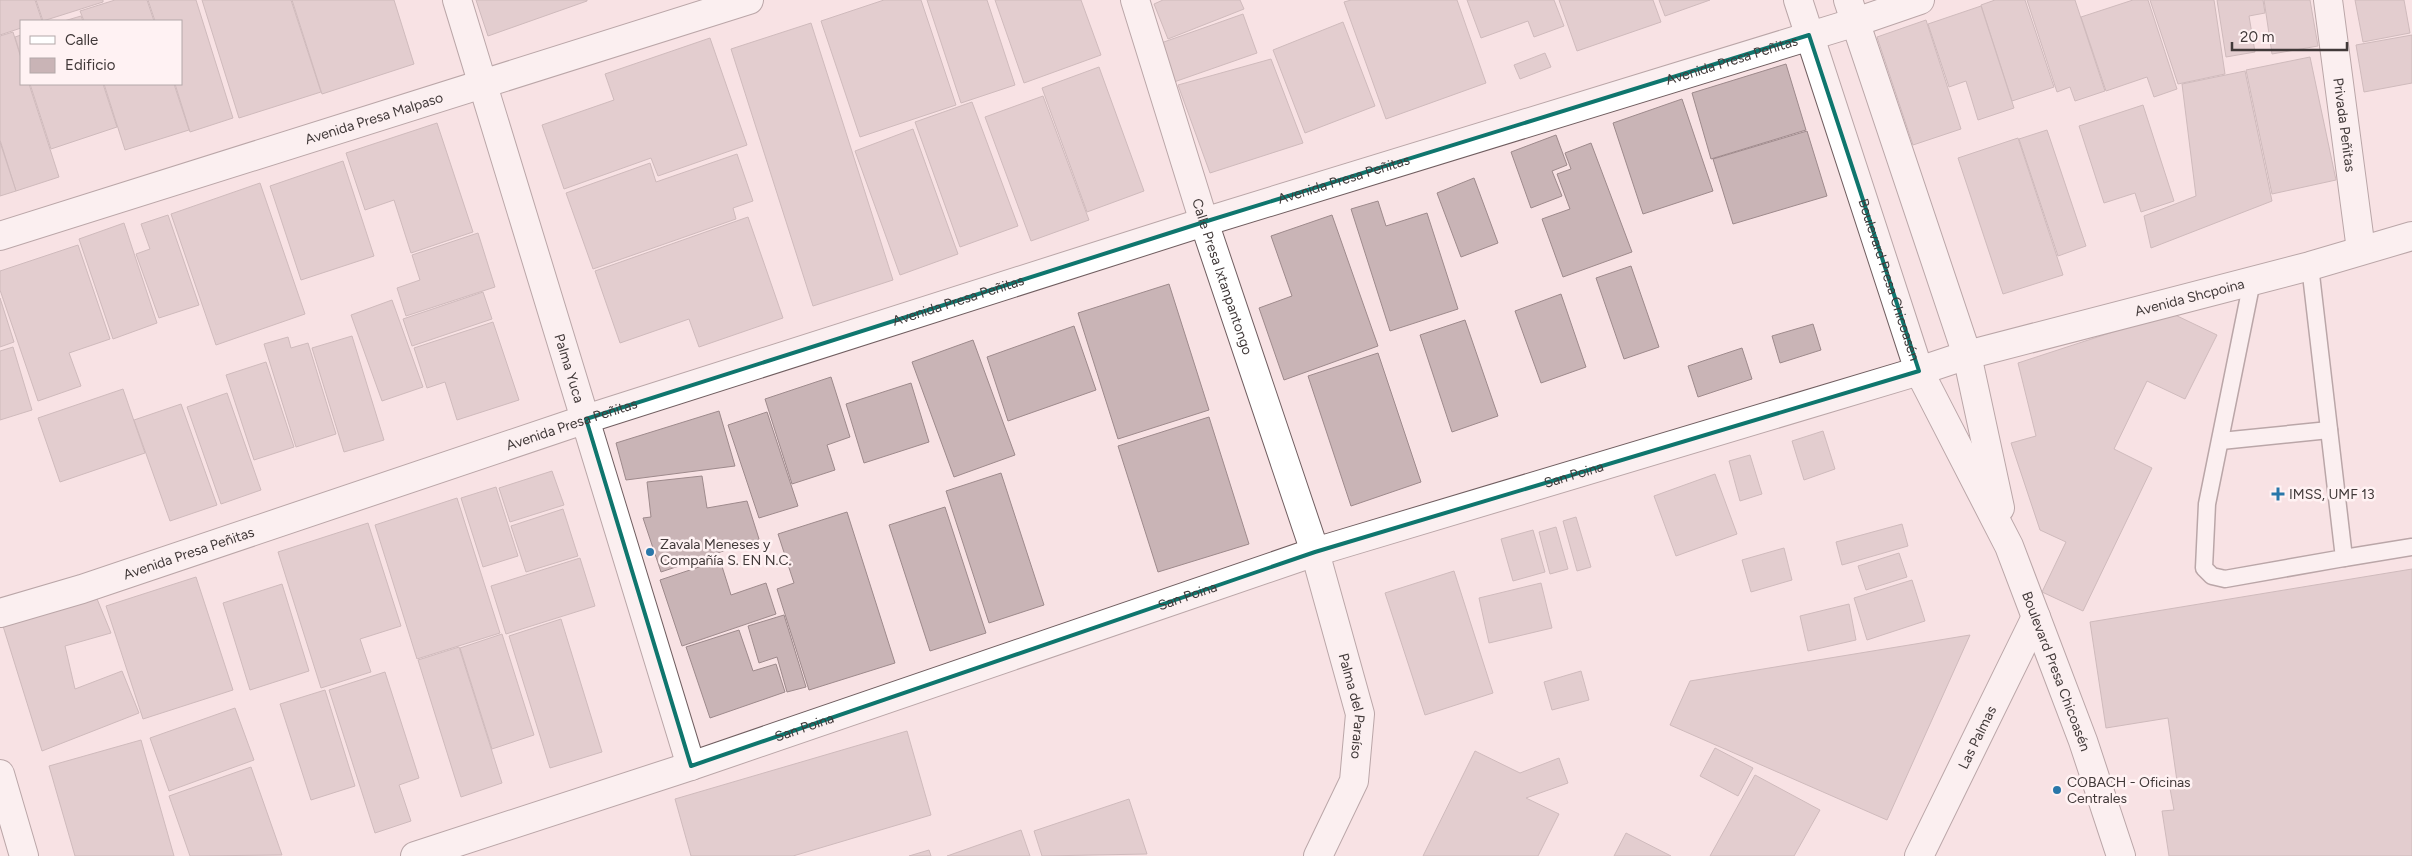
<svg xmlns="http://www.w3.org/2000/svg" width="2412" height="856" viewBox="0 0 2412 856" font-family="Figtree,sans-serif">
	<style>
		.building { fill: #c9b4b6; stroke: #9e8a8c }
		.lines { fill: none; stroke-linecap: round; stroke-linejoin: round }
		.lane-casing { stroke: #705e60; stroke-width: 19 }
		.street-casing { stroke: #705e60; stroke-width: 30 }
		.secondary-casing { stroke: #705e60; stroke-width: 30 }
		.lane { stroke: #fff; stroke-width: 16 }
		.street { stroke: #fff; stroke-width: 28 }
		.secondary { stroke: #fff; stroke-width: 28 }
		.marked { fill: none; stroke: #0f766e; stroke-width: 4; stroke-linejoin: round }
		.poi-dot { fill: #2977a9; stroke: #fff2f3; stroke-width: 2 }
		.labels { text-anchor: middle; stroke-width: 5; stroke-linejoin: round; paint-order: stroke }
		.street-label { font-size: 14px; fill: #413939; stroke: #fff2f3 }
		.poi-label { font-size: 14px; fill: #413939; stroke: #fff2f3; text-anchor: start }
	</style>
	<rect width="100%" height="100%" fill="#f8e2e4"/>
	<g class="building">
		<polygon points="0,0 35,0 42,21 21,21 21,28 0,35"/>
		<polygon points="36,0 103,0 103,2 43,21"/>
		<polygon points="115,0 147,0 154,21 84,21 80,11"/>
		<polygon points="148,0 196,0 233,118 190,132 175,84 181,84 181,21 155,21"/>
		<polygon points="202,0 291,0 321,92 239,118"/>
		<polygon points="292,0 394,0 414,64 322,94"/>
		<polygon points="476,0 587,0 587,1 488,36"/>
		<polygon points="884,0 921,0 956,105 860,137 821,21"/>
		<polygon points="927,0 987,0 1015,85 961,103"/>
		<polygon points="995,0 1081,0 1101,55 1024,83"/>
		<polygon points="1163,0 1240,0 1244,9 1168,39 1154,4"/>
		<polygon points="1351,0 1457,0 1486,83 1386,119 1344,2"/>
		<polygon points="1467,0 1554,0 1564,26 1534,37 1528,21 1481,38"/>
		<polygon points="1559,0 1653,0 1661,22 1577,51"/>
		<polygon points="1659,0 1710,0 1665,16"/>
		<polygon points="1995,0 2025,0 2054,87 2012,101 1981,5"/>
		<polygon points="2027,0 2075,0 2105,91 2075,101 2070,87 2057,92"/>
		<polygon points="2133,0 2148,0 2177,89 2154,97 2147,77 2106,91 2081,17"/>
		<polygon points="2150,0 2214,0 2225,74 2178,84"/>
		<polygon points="2217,0 2263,0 2265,13 2249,16 2255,52 2226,57"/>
		<polygon points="2264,0 2310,0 2318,46 2272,54"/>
		<polygon points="2355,0 2404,0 2410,33 2363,42"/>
		<polygon points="1981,6 2014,108 1978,120 1966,81 1949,87 1928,24"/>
		<polygon points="1243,14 1257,53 1174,82 1161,43"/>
		<polygon points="81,16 83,21 64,21"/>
		<polygon points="1926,20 1961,129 1913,145 1877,37"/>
		<polygon points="1343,22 1375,106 1305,133 1273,50"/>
		<polygon points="811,23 893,280 813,306 731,49"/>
		<polygon points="13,32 21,58 21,84 29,84 59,177 16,191 0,140 0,36"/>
		<polygon points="21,35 21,57 15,37"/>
		<polygon points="2412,35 2412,83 2364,92 2356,45"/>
		<polygon points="710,38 747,145 658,176 651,158 564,189 542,125 614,100 605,74"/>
		<polygon points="1545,53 1551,67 1520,79 1514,65"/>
		<polygon points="2310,57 2336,180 2272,194 2246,70"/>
		<polygon points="1271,59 1303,143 1210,173 1178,85"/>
		<polygon points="1786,64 1806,130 1711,159 1692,93"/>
		<polygon points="1099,67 1144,191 1087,212 1042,88"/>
		<polygon points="2245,71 2272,201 2151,248 2144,216 2196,196 2182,84"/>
		<polygon points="30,84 103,84 117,127 51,149"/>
		<polygon points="104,84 174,84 189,130 125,150"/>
		<polygon points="1043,96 1089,220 1031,241 985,117"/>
		<polygon points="1682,99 1713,191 1643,214 1613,123"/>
		<polygon points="972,102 1018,226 960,247 915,122"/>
		<polygon points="2143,105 2174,201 2141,212 2135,193 2104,203 2079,126"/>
		<polygon points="437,123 473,232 411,253 394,200 365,210 346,153"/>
		<polygon points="913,129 958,254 900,275 855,151"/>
		<polygon points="2047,130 2086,246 2058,256 2019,139"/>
		<polygon points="1807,131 1827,196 1733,224 1713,159"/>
		<polygon points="1556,135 1567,165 1552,171 1562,196 1531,208 1511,152"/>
		<polygon points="2018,138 2063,275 2003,294 1958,158"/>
		<polygon points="0,142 16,191 0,196"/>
		<polygon points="1591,143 1632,252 1563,277 1542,219 1570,209 1557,174 1571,169 1565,153"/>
		<polygon points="737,154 753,201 733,208 736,219 593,269 566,193 650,163 656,182"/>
		<polygon points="343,161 374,256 301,280 270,186"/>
		<polygon points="1474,178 1498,243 1461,257 1437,193"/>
		<polygon points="260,183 305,314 216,345 171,214"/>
		<polygon points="1378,201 1386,226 1427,213 1458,309 1390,331 1351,209"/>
		<polygon points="168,215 199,305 159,318 136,254 150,249 141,224"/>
		<polygon points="1332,215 1378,346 1284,380 1259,308 1292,296 1271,236"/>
		<polygon points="748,217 783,318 699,347 689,319 620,343 595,271"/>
		<polygon points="124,223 157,323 113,339 79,239"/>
		<polygon points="478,233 495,287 406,316 397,288 420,280 412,255"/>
		<polygon points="78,245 110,339 69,353 81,386 38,401 0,290 0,271"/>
		<polygon points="1631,266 1659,347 1624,359 1596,278"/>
		<polygon points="1169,284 1209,410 1118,439 1078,313"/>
		<polygon points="483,292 492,319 412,346 403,319"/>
		<polygon points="1561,294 1586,367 1541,383 1515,311"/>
		<polygon points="0,298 14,342 0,347"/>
		<polygon points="392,300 423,387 382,401 351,315"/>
		<polygon points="2171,313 2217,335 2185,399 2147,381 2114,449 2152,468 2083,611 2042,592 2066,542 2040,530 2011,443 2036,436 2018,363"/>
		<polygon points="1465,320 1498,416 1452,432 1420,335"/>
		<polygon points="493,322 519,400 457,420 445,382 427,388 414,348"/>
		<polygon points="1813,324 1821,350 1780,363 1772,336"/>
		<polygon points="1074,326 1096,390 1008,421 987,357"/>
		<polygon points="352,336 384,440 344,452 312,348"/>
		<polygon points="288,337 291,348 308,343 336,434 296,447 264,344"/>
		<polygon points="973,340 1015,455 954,477 912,362"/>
		<polygon points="13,347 32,410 0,420 0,351"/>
		<polygon points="1742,348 1752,379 1698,397 1688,366"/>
		<polygon points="1378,353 1421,482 1351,506 1308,376"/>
		<polygon points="266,362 294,447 254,460 226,375"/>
		<polygon points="831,377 850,437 827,445 835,470 792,484 765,399"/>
		<polygon points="911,383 929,442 864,463 846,404"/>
		<polygon points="123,389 145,453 60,482 38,418"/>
		<polygon points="227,393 261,490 221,504 187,407"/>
		<polygon points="181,404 217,505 170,521 134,420"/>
		<polygon points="719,411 735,466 626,480 616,443"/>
		<polygon points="767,412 798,506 759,518 728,425"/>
		<polygon points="1209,417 1249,544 1158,572 1118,446"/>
		<polygon points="1823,431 1835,469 1804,480 1792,441"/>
		<polygon points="1750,455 1762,494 1740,501 1729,461"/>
		<polygon points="552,471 564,505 510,522 499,488"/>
		<polygon points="1001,473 1044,605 989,623 946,491"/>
		<polygon points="1715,474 1737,534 1676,556 1654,496"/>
		<polygon points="702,476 707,508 747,501 759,539 661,572 643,518 651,517 647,482"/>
		<polygon points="496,487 518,556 483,567 461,498"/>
		<polygon points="457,498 500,633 417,659 375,525"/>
		<polygon points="945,507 986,633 930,651 889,525"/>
		<polygon points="563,509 578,556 526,572 511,526"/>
		<polygon points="847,512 895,663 809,690 777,589 794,583 778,534"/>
		<polygon points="1576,517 1591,567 1577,571 1563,521"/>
		<polygon points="368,523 401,626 360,639 371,672 321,688 278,552"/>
		<polygon points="1902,524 1908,546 1842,565 1836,542"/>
		<polygon points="1556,527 1568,569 1550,574 1539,532"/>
		<polygon points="1533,530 1545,572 1513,581 1501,539"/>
		<polygon points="1784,548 1792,580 1751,592 1742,560"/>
		<polygon points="1899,553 1907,577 1866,590 1858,566"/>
		<polygon points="580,558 595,606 506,634 491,586"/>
		<polygon points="720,560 731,595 766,583 776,614 682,646 660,580"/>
		<polygon points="2412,569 2412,856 2169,856 2162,811 2174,810 2169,783 2177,781 2168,718 2106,728 2090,622"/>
		<polygon points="1454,571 1493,693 1425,715 1385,593"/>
		<polygon points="196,577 233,690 143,719 106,606"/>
		<polygon points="1912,580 1925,621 1867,640 1854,598"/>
		<polygon points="1541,583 1552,628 1489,643 1479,598"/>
		<polygon points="282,584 309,671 250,690 223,603"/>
		<polygon points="95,594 111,633 65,646 75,689 122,671 139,713 42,751 3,626"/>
		<polygon points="1849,604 1856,640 1808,651 1800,616"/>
		<polygon points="784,615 806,687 787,692 777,657 759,663 748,626"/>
		<polygon points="561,619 602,752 550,768 509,636"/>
		<polygon points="739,630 753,671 776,664 785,692 710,718 686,647"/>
		<polygon points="502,634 534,735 492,749 460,648"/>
		<polygon points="1970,635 1887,820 1670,725 1690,681"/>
		<polygon points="459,647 502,783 461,797 418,660"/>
		<polygon points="1581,671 1589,700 1552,710 1544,682"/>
		<polygon points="385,672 419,778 399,785 411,821 375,833 329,690"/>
		<polygon points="325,690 355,786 311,800 280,704"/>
		<polygon points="235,708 254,760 169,791 150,738"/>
		<polygon points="907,731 931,815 793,856 691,856 675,799"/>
		<polygon points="141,740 174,856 75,856 49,766"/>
		<polygon points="1715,748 1753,768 1738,796 1700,776"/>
		<polygon points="1475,751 1520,773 1559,758 1568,783 1526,798 1559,814 1538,856 1423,856"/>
		<polygon points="251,767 282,855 190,856 169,796"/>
		<polygon points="1755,775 1820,810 1794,856 1710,856"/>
		<polygon points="1129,799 1147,854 1042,856 1034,831"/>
		<polygon points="1021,830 1030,856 947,856"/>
		<polygon points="1626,833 1671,856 1614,856"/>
		<polygon points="929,850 931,856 909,856"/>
	</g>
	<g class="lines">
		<g class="lane-casing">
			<g id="lane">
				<polyline points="2252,281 2207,504 2204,568 2212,576 2225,579 2344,558 2310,266"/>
				<polyline points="2221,441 2329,430"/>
				<polyline points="2344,558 2412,547"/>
			</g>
		</g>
		<g class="street-casing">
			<g id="street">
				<path id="s1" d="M457,0l234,766"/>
				<path id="s2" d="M1135,0l69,222 111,330 45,162 -6,67 -36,75"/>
				<path id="s3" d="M2328,0l33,250"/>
				<path id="s4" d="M0,236l749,-236"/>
				<path id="s5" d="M0,613l82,-24 504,-170 618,-197 652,-200 64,-22"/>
				<polyline points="0,774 24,856"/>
				<path id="s6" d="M415,856l276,-90 624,-214 604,-181 48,-16 343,-89 102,-30"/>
				<path id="s7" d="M1919,856l117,-239"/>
			</g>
		</g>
		<g class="secondary-casing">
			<g id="secondary">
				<path id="s8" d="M1798,0l121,371 90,175 74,195 38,115"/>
				<polyline points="1848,0 1967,355 2000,508"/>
			</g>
		</g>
		<use href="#lane" class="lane"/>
		<use href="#street" class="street"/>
		<use href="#secondary" class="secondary"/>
	</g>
	<path d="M0 0H2412V856H0ZM1809,35l110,336 -604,181 -624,214 -105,-347 618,-197z" fill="#f8e2e4" fill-opacity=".55" fill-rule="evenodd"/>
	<path class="marked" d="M1809,35l110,336 -604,181 -624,214 -105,-347 618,-197z"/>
	<g class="poi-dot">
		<path d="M2275.5 486.5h5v5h5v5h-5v5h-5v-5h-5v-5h5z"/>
		<circle cx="650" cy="552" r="5"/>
		<circle cx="2057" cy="790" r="5"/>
	</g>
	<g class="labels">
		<g class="street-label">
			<text dy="5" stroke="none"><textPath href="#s5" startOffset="1818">Avenida Presa Peñitas</textPath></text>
			<text dy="5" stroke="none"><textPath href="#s4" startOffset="392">Avenida Presa Malpaso</textPath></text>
			<text dy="5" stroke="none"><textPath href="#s3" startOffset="126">Privada Peñitas</textPath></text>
			<text dy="5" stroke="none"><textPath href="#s5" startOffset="1412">Avenida Presa Peñitas</textPath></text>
			<text dy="5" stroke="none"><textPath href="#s2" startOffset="290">Calle Presa Ixtanpantongo</textPath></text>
			<text dy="5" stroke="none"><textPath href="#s8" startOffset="294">Boulevard Presa Chicoasén</textPath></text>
			<text dy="5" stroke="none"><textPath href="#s6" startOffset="1861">Avenida Shcpoina</textPath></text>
			<text dy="5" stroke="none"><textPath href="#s5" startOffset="1008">Avenida Presa Peñitas</textPath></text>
			<text dy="5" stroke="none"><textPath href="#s1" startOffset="385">Palma Yuca</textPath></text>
			<text dy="5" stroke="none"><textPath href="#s5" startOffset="602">Avenida Presa Peñitas</textPath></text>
			<text dy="5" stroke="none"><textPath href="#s6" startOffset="1220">San Poina</textPath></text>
			<text dy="5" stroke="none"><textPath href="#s5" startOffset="198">Avenida Presa Peñitas</textPath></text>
			<text dy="5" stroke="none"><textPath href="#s6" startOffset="815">San Poina</textPath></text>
			<text dy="5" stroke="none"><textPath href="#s8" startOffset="721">Boulevard Presa Chicoasén</textPath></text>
			<text dy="5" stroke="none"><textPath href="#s2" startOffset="740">Palma del Paraíso</textPath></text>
			<text dy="5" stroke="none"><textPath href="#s6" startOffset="410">San Poina</textPath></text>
			<text dy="5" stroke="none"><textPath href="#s7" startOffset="132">Las Palmas</textPath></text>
		</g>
		<g class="poi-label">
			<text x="2289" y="499">IMSS, UMF 13</text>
			<text x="660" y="549">Zavala Meneses y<tspan x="660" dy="16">Compañía S. EN N.C.</tspan></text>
			<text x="2067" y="787">COBACH - Oficinas<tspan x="2067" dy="16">Centrales</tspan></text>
		</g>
	</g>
	<rect x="20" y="20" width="162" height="65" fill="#fff2f3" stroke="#b3a8a9"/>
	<rect x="30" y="36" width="25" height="8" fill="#ffffff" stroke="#b3a8a9"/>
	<text x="65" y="45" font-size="15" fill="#413939">Calle</text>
	<rect x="30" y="58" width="25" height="15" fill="#c9b4b6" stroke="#b3a8a9"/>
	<text x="65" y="70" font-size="15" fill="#413939">Edificio</text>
	<path d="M2232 42v8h115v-8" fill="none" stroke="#413939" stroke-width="2.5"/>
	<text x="2240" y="42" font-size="15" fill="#413939" stroke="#fff2f3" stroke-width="4" paint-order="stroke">20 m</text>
</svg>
